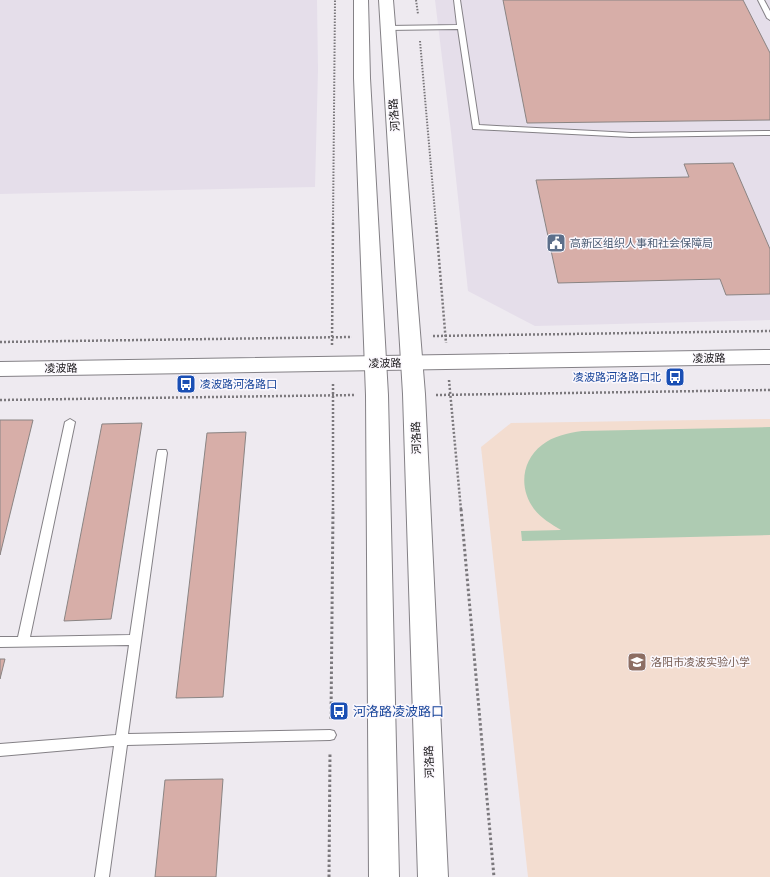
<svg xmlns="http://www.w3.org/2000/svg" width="770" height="877" viewBox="0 0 770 877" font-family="'Golos Text','Noto Sans SC',sans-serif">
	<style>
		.built { fill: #e5deea }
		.education { fill: #f3ddd0 }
		.green { fill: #aecbb2 }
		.building { fill: #d7aea8; stroke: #8a8483 }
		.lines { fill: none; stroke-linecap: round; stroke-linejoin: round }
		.service-casing { stroke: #848186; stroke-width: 2 }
		.tertiary-casing { stroke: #848186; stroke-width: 2 }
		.primary-casing { stroke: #848186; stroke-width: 2 }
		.path-far2 { stroke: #7b787c; stroke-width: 2; stroke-dasharray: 1.5 1.5; stroke-linecap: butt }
		.path-far1 { stroke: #7b787c; stroke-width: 2.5; stroke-dasharray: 2 2; stroke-linecap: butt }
		.path { stroke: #7b787c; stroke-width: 3; stroke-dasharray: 2.5 2.5; stroke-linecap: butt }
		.service { fill: #fff; fill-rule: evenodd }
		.tertiary { fill: #fff; fill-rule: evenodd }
		.primary { fill: #fff; fill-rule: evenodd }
		.labels { text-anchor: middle; stroke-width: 3; stroke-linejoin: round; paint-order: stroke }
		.street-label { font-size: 11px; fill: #161416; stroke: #fbf8fd }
		.service-label { font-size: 11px; fill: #4e5e75; stroke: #fbf8fd; text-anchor: start }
		.transit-label { font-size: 11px; fill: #164399; stroke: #fbf8fd; text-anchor: end }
		.education-label { font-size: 11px; fill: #785e54; stroke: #fbf8fd; text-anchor: start }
		.near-transit-label { font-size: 13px; fill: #164399; stroke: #fbf8fd; text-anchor: start }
	</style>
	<rect width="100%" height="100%" fill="#eeeaf0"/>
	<g class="built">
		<polygon points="0,0 317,0 318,70 315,187 0,194"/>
		<polygon points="435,0 770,0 770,320 535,326 468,291 451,132"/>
	</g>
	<polygon class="education" points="770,419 770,877 528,877 481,447 511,423"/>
	<path class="green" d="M770,427v108l-248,6 -1,-10 40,-1c-10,-6 -20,-12 -27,-21 -15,-20 -13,-48 8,-64 11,-9 26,-12 40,-14z"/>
	<g class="building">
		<polygon points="503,0 743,0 770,53 770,120 527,123"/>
		<polygon points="733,163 770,249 770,294 726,295 720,279 558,283 536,180 689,177 684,164"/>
		<polygon points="0,420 33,420 0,555"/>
		<polygon points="142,423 111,619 64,621 102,424"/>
		<polygon points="246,432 223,697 176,698 207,433"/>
		<polygon points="0,659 5,659 0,679"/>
		<polygon points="223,779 216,877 155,877 165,780"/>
	</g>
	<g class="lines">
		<g class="service-casing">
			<g id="service">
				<polygon points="454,0 460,0 479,125 631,133 770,131 770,135 631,137 473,129 458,29 388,30 385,28 388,26 457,25"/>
				<polygon points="758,0 764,0 770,11 770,20 767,18"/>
				<polygon points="70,419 75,422 30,637 130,635 157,453 158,450 166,450 167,453 128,734 330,730 334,731 336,735 334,739 330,740 127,745 109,877 95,877 114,746 0,756 0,744 116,735 129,645 0,647 0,637 18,637 65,422"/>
			</g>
		</g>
		<g class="tertiary-casing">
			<polygon id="tertiary" points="770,350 770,364 0,376 0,362"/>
		</g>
		<g class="primary-casing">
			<g id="primary">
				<polygon points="354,0 368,0 370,78 388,395 399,877 369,877 366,395 354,78"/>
				<polygon points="379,0 393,0 425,394 448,877 418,877 403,394"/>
			</g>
		</g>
		<g class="path-far2">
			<polyline points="416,0 418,14"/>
			<polyline points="420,41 436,224"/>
			<polyline points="333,224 335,0"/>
		</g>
		<g class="path-far1">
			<polyline points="436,223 446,343"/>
			<polyline points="433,336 770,331"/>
			<polyline points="0,342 352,337"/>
			<polyline points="332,345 333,223"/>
			<polyline points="449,380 461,510"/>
			<polyline points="436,395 770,390"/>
			<polyline points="0,400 355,395"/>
			<polyline points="333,510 333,382"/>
		</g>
		<g class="path">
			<polyline points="461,509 494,877"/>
			<polyline points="331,719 333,509"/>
			<polyline points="329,877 330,752"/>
		</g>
		<use href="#service" class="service"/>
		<use href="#tertiary" class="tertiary"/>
		<use href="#primary" class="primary"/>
	</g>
	<defs>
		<g id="civic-square" transform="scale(1)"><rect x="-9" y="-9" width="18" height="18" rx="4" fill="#5c6f8a" stroke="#fbf8fd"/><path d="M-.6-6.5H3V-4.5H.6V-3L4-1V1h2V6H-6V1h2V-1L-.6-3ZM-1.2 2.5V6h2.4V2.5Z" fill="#fff"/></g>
		<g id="bus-square" transform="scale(1)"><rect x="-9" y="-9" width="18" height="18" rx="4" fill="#1a4fb4" stroke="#fbf8fd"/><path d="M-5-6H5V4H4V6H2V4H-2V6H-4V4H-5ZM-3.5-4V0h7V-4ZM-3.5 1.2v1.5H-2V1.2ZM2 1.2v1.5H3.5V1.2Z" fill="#fff"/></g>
		<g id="school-square" transform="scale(1)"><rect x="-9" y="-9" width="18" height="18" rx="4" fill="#8d6e63" stroke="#fbf8fd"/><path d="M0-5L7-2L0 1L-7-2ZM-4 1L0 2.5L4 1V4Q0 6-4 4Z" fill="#fff"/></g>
	</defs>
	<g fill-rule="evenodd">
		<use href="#civic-square" x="556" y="243"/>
		<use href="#bus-square" x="675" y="377"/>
		<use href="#bus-square" x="186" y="384"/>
		<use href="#school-square" x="637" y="662"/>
		<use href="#bus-square" x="339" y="711"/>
	</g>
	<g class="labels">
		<g class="street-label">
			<text transform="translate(394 115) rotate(-94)" y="4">河洛路</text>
			<text transform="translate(709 358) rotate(-1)" y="4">凌波路</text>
			<text transform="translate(385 363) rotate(-1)" y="4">凌波路</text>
			<text transform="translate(61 368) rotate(-1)" y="4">凌波路</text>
			<text transform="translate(416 438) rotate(-92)" y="4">河洛路</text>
			<text transform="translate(429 762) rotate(-92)" y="4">河洛路</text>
		</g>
		<g class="service-label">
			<text x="570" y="247">高新区组织人事和社会保障局</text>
		</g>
		<g class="transit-label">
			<text x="661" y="381">凌波路河洛路口北</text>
			<text x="200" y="388" text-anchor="start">凌波路河洛路口</text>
		</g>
		<g class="education-label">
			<text x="651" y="666">洛阳市凌波实验小学</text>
		</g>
		<g class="near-transit-label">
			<text x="353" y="716">河洛路凌波路口</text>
		</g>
	</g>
</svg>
